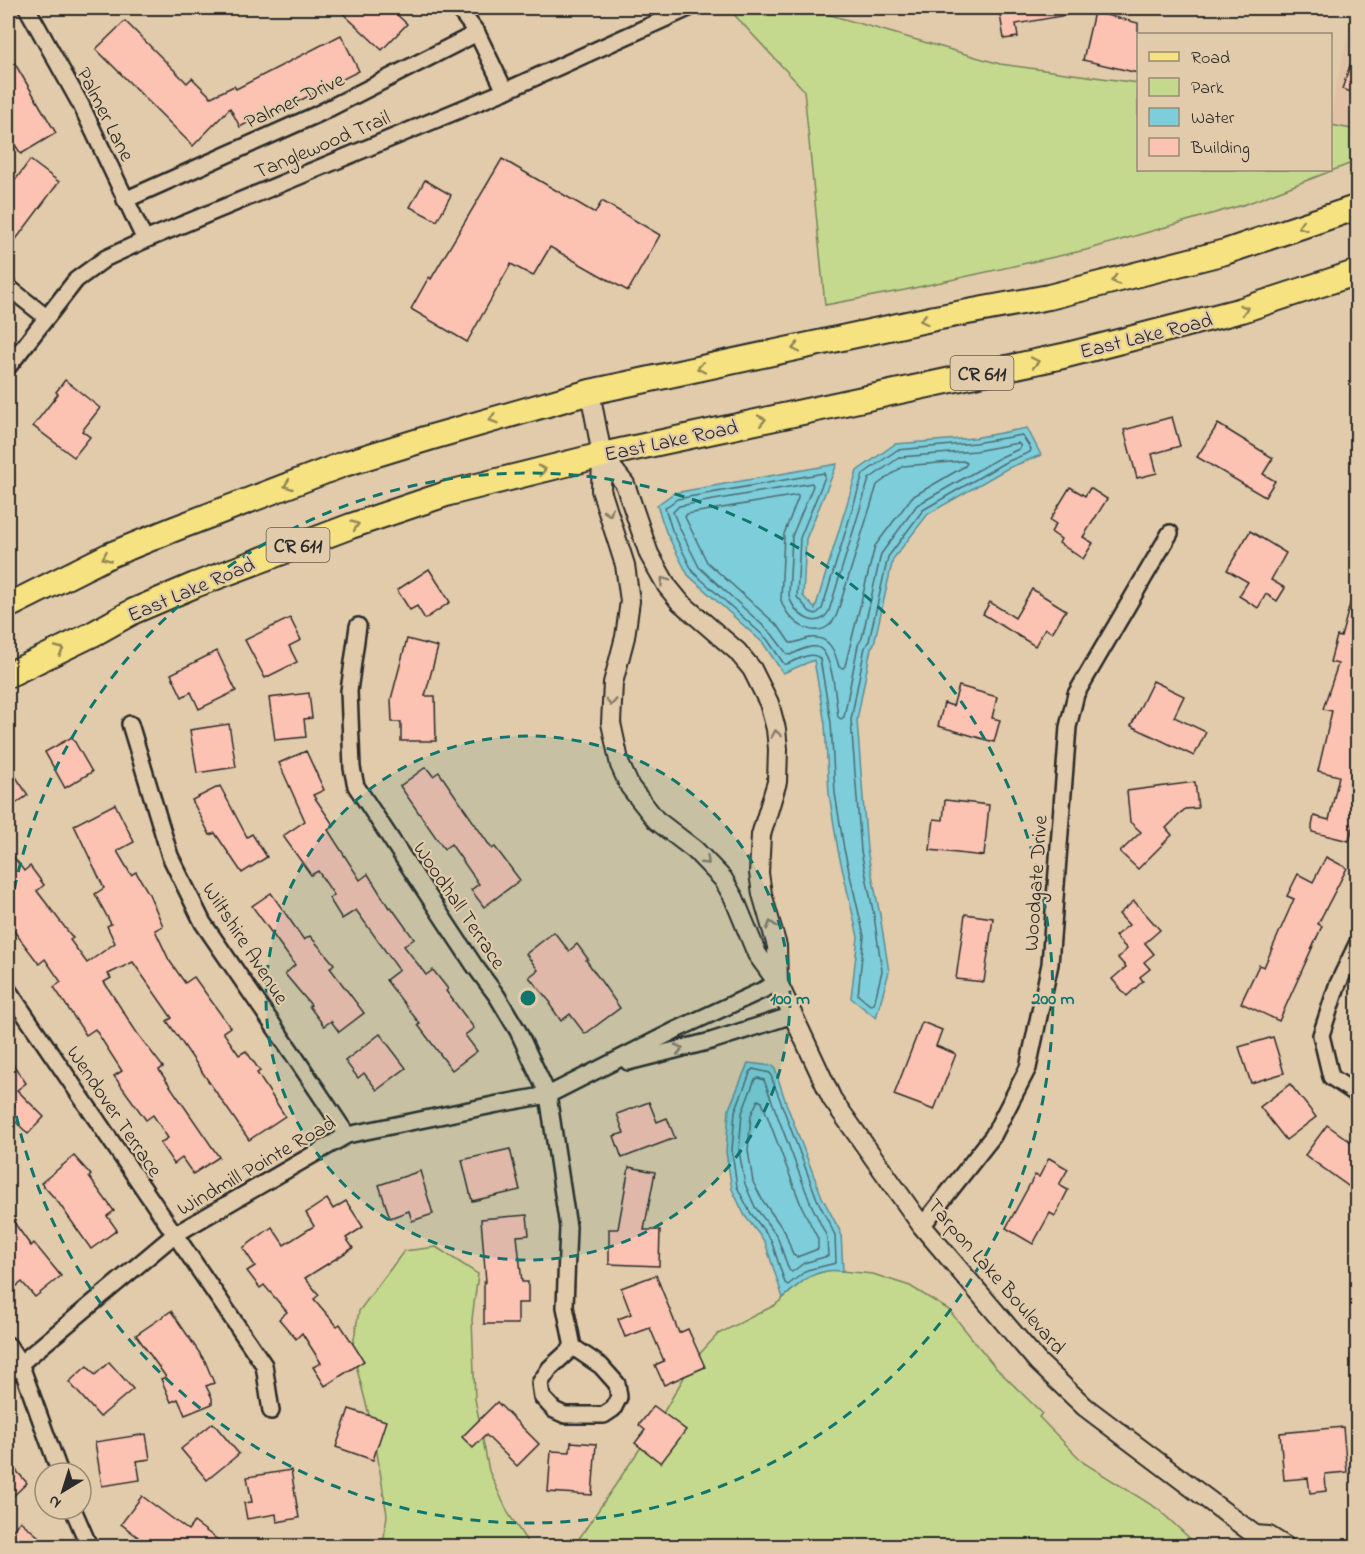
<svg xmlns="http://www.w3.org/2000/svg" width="1365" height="1554" viewBox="0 0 1365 1554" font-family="'Indie Flower',sans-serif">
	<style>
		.built { fill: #e1c2a7 }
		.green { fill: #c5d98e; stroke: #78825c; stroke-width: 1.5 }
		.water { fill: #7ecdda; stroke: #5d8c94; stroke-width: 1.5 }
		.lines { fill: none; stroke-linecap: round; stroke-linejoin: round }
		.shore { stroke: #4c6c71; stroke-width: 1.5 }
		.building { fill: #fcc2b2; stroke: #2b2b2b; stroke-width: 1.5 }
		.minor-casing { stroke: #2b2b2b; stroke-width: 20 }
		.tertiary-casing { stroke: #2b2b2b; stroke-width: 22 }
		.primary-casing { stroke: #2b2b2b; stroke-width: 28 }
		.minor { stroke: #e1cbaa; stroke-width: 15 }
		.tertiary { stroke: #e1cbaa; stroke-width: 18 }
		.primary { stroke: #f6e281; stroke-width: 24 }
		.oneway { stroke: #908656 }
		.oneway2 { stroke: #867b6a }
		.ring { fill: none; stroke: #0f766e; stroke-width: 3; stroke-dasharray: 10 8 }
		.labels { text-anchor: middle; stroke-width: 4.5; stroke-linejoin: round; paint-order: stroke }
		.shield { fill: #e1cbaa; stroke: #625b51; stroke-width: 1.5 }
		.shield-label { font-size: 20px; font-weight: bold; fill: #2b2b2b }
		.street-label { font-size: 21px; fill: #2b2b2b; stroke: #e1cbaa }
		.centre { fill: #0f766e; stroke: #e1cbaa; stroke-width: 3 }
		.ring-label { font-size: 18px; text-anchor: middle; font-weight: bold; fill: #0f766e; stroke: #e1cbaa; stroke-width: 4.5; stroke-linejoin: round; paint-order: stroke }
	</style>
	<rect width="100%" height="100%" fill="#e1cbaa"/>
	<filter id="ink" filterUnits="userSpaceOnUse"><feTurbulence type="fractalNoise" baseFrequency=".0167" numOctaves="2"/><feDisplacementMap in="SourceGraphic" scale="12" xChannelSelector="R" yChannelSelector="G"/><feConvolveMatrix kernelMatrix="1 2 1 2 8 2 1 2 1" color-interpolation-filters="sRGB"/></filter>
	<g filter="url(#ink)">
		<polygon class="built" points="1355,8 1357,8 1357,130 1331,125 1334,93"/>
		<g class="green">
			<polygon points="728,8 813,10 1000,64 1138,83 1138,170 1330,170 1331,125 1357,130 1357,161 1246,204 1086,250 905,290 825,305 804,90"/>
			<polygon points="436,1247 478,1274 472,1319 475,1399 489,1471 508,1513 530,1546 383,1546 387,1515 374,1434 352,1350 359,1311 404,1251"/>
			<polygon points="830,1270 873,1274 910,1286 949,1310 996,1368 1042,1413 1039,1417 1084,1463 1158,1509 1198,1546 574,1546 658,1422 694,1360 718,1334 775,1305 809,1276"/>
		</g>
		<g class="water">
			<polygon points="1027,428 1041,455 1008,468 928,514 893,559 874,644 871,648 857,720 867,850 880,915 889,972 876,1018 851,998 858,937 838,850 829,794 825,724 814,660 783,673 763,643 688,575 666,532 657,505 674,493 837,464 806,539 803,596 815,609 857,471 895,444 974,438"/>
			<path d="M748,1063l26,3 12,37 36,94 19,36 2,38c-28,-3 -40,9 -60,27l-18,-56 -20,-26 -13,-27 -6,-37 3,-43z"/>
		</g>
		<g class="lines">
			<g class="shore">
				<path d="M1022,435l9,14 -1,3 -26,11 -81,47 -35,47 -19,84 -4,6 -14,73 10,131 13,65 8,55 -8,33 -4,1 -12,-10 6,-59 -20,-87 -9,-56 -4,-70 -11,-64c-8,-9 -23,1 -33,5h-3l-17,-25 -74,-67 -21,-42 -7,-22 12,-9 147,-26 1,4 -25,61 -3,59 13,15 6,2 6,-5 41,-135 34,-24 78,-7z"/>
				<path d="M1018,443l3,3 -2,3 -18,8 -84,48 -36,49 -19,84 -4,7 -14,72 -3,2 -3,-2c-2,-15 -5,-66 -21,-70 -9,-2 -19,5 -27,8l-3,-1 -15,-20 -73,-67 -20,-40 -6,-15 6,-6 133,-23 1,3 -21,50 -3,59c3,18 28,38 40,16l40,-132 31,-22 76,-6z"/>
				<path d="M963,461l4,2 -2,3 -53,31 -37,49 -30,120 -2,2 -4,-1c-4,-16 -10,-32 -29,-29 -7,1 -13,5 -20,5l-11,-16 -72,-65 -22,-45 2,-3 111,-19v3l-14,36 -3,66c7,25 42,46 56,14l40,-129 26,-19z"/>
				<polygon points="753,1069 770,1073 817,1199 835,1235 836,1263 807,1270 788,1285 785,1283 771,1240 750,1212 737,1187 732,1151 735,1111 751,1071"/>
				<polygon points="758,1078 764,1080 810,1202 827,1237 828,1256 804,1263 792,1272 789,1270 777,1236 755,1207 745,1184 739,1151 742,1113 755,1079"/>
				<polygon points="758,1100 762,1102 801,1205 818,1239 818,1249 797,1257 793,1255 785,1232 763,1201 753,1182 748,1150 751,1115"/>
			</g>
		</g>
		<g class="building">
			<polygon points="337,8 390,8 407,24 382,50"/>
			<polygon points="999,8 1066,8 1067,15 1016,24 1018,37 1004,39"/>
			<polygon points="1094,12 1138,23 1138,73 1083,60"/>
			<polygon points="125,21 187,83 192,78 211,97 234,86 236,89 341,35 359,71 279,111 277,107 240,127 230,108 193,146 96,49"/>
			<polygon points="1355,51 1358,51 1358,94 1342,89"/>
			<polygon points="8,52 56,133 21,154 14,143 8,147"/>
			<polygon points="502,159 595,213 602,201 660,235 628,291 550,247 533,276 511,264 467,342 411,309 429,277 431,279"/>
			<polygon points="30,160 59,182 8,250 8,190"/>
			<polygon points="425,180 451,195 437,221 410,207"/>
			<polygon points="65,380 100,408 82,431 90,437 74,457 33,426 58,394 56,392"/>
			<polygon points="1172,417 1180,446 1152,454 1157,473 1137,478 1124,430"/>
			<polygon points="1218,424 1273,458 1263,474 1275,481 1265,497 1197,457"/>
			<polygon points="1070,487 1085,496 1090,488 1107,499 1083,537 1093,543 1083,559 1059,543 1061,539 1051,532 1056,524 1050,520"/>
			<polygon points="1250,531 1286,553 1271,580 1285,588 1277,601 1266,594 1258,608 1239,596 1248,582 1227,570"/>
			<polygon points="429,569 450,602 425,619 417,606 410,610 397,590"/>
			<polygon points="1032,589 1066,610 1052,633 1045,628 1035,646 983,614 990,602 1015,618"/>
			<polygon points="1353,593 1358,594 1358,715 1353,727 1358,728 1358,780 1353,797 1358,798 1358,805 1349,841 1312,832 1312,826 1314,816 1329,820 1339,776 1318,771 1332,711 1323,709 1338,664 1330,662 1337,636 1341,637"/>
			<polygon points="290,618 301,640 289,646 297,662 265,678 245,640"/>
			<polygon points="407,639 438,647 425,696 435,696 436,741 401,741 401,722 392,722 391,699"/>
			<polygon points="217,651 236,691 199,709 191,692 182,697 171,674"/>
			<polygon points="1153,681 1184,696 1174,717 1206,732 1194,756 1131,726"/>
			<polygon points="959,686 997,697 992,718 1000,720 994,742 938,726 944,703 953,706"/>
			<polygon points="309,693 312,718 304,719 306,737 275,740 269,698"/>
			<polygon points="229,724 236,767 197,773 190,730"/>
			<polygon points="72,737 92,772 65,788 45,752"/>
			<polygon points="306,751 324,790 313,795 334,826 328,830 360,880 368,874 389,908 391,907 414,939 404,946 426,975 433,970 448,989 446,991 474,1028 465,1035 477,1051 452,1070 418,1025 420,1024 386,980 399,970 356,910 342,919 329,898 334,895 318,871 311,875 283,836 305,821 279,763"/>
			<polygon points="8,765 28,795 8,809"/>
			<polygon points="426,767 433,776 439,772 492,849 495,847 520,880 484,907 471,890 479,884 451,844 444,849 400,786"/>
			<polygon points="1195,782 1198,808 1185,809 1166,828 1172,835 1138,869 1120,852 1141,832 1130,822 1127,791"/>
			<polygon points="220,786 247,837 252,834 267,857 242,873 215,833 210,835 192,800"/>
			<polygon points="945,800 989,805 984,856 930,850 934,819 943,820"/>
			<polygon points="115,804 134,842 117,851 131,875 136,872 149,894 163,926 155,930 169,960 185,983 194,977 230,1027 223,1032 239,1055 246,1051 260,1071 257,1073 285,1116 249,1140 167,1021 172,1018 133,962 108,974 111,978 104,982 137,1033 163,1067 159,1070 219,1157 193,1174 182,1158 174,1164 160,1143 168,1138 153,1115 146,1120 114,1076 122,1071 95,1029 86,1035 54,987 61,982 45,959 39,964 8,923 8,849 24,871 30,866 44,885 37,891 73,938 70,940 87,963 115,943 107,926 111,924 95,894 104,888 74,825"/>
			<polygon points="1326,857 1347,868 1318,924 1322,926 1279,1021 1241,1003 1259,965 1264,967 1294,899 1287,896 1298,874 1313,882"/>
			<polygon points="271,893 304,940 310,936 334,964 330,968 364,1013 339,1032 331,1021 324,1026 309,1006 311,1005 285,974 295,965 252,906"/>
			<polygon points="1134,901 1160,930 1145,943 1154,954 1144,962 1150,969 1140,977 1143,981 1127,996 1112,979 1126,967 1118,958 1127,949 1115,936 1129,925 1119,914"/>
			<polygon points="965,914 993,918 984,982 956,979"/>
			<polygon points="554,932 569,951 577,944 588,959 586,960 620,1008 585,1034 570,1014 561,1021 550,1005 551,1003 529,977 538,970 526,954"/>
			<polygon points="922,1022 942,1030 936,1046 956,1054 934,1110 894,1095"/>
			<polygon points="380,1034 406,1068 377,1090 364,1073 358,1078 345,1061"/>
			<polygon points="1273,1037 1284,1073 1251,1083 1239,1047"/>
			<polygon points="8,1057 26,1083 17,1090 44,1117 28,1134 8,1114"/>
			<polygon points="1290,1084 1316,1117 1286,1140 1260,1107"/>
			<polygon points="649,1102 657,1122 667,1118 675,1138 622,1158 614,1136 624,1133 617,1114"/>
			<polygon points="1327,1125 1358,1147 1358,1193 1305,1155"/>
			<polygon points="510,1149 520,1190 472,1201 462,1160"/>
			<polygon points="74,1156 91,1175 89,1177 114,1211 107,1216 117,1230 91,1249 58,1202 41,1183"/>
			<polygon points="1049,1158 1068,1169 1059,1185 1068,1190 1055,1216 1050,1213 1033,1244 1006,1228 1035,1175 1039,1177"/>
			<polygon points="629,1167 655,1172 644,1230 660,1230 659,1266 609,1264 609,1229 618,1229"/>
			<polygon points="420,1171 433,1214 412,1221 409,1211 390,1218 379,1185"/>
			<polygon points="327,1199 333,1209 346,1201 363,1227 346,1238 353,1248 305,1278 319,1295 314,1299 337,1326 340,1324 364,1361 325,1386 313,1367 321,1363 302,1333 296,1339 279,1319 287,1312 264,1285 260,1288 247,1271 255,1266 243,1248 272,1227 284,1245 314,1226 306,1213"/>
			<polygon points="8,1214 31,1246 34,1243 61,1276 35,1297 22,1282 17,1286 8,1275"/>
			<polygon points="527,1215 529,1235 517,1236 522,1282 528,1282 528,1303 518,1303 518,1324 484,1324 484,1282 486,1282 481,1219"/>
			<polygon points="656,1275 679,1333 688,1329 705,1367 664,1385 655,1365 664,1361 650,1328 625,1337 618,1319 631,1314 621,1288"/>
			<polygon points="171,1311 205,1361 214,1383 206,1386 212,1398 212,1404 185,1415 178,1399 171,1402 161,1379 166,1377 136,1335"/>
			<polygon points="109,1362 133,1389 100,1417 69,1382 87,1366 95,1375"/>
			<polygon points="497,1402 539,1444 517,1466 486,1435 473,1448 462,1437"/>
			<polygon points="654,1406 686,1430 661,1463 635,1443 645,1430 639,1425"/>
			<polygon points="349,1409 386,1421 373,1460 336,1447"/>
			<polygon points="213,1423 239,1454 207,1480 181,1449"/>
			<polygon points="1343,1427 1347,1472 1325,1474 1326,1491 1310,1493 1308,1478 1284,1480 1280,1433"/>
			<polygon points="146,1434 150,1459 137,1461 140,1480 102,1486 95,1442"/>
			<polygon points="571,1442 596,1444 592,1495 548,1492 551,1451 570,1452"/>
			<polygon points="8,1461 27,1483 8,1501"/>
			<polygon points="291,1470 299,1518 277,1522 276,1514 247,1519 244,1503 252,1502 247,1477"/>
			<polygon points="142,1496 188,1530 194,1522 226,1546 130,1546 138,1537 121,1524"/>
			<polygon points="20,1521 38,1536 29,1546 8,1546 8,1536"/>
		</g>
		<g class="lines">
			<g class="minor-casing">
				<g id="minor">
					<polyline points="27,8 81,105 145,240"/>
					<polyline points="458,8 477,33 505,91"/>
					<polyline points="125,200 318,114 477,33"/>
					<polyline points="8,287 46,317"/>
					<polyline points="8,367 76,280 106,258 145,240 505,91 689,8"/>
					<polyline points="358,626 349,691 352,768 356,786 474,965 497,996 518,1031 548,1095 568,1227 565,1307 573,1347"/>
					<polyline points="130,724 170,856 203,923 295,1057 347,1135"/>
					<polyline points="1358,942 1337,986 1321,1035 1331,1077 1358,1095"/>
					<polyline points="8,990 264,1365 271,1411"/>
					<polyline points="628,1062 711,1041 793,1015"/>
					<polyline points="922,1226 993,1136 1028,1068 1050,964 1068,727 1076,694 1170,533"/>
					<polyline points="8,1345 20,1363 60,1473"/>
					<polygon points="573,1347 601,1366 617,1384 619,1397 613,1409 604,1415 565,1415 554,1410 542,1397 540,1383 550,1368"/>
					<polyline points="8,1374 174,1235 347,1135 498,1104 548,1095 678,1029 778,983"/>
					<polyline points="73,1509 89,1546"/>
				</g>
			</g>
			<g class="tertiary-casing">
				<g id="tertiary">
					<polyline points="590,392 602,455 601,490 625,565 630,601 625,637 613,683 611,723 620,765 630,787 656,820 695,850 723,879 734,898 757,954 778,983 832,1099 922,1226 1038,1362 1085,1407 1255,1535 1261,1546"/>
					<polyline points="602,455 625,484 649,554 667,586 680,602 737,651 752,669 769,703 776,729 778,749 777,782 761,835 759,873 762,894 777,946 778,983"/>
					<polyline points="1255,1535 1269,1536 1285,1546"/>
				</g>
			</g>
			<g class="primary-casing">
				<g id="primary">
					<polyline points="8,606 110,555 174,529 344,464 432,437 590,392 935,318 1049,297 1225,252 1358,207"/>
					<polyline points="8,675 93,634 134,611 195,585 351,526 449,493 602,455 1063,356 1242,310 1358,272"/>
				</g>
			</g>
			<use href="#minor" class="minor"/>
			<use href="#tertiary" class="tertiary"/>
			<use href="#primary" class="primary"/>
		</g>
		<defs><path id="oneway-chevron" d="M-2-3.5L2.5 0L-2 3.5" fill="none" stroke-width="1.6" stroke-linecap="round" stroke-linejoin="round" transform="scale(1.5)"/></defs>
		<g class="oneway">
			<use href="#oneway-chevron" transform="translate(1302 226) rotate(162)"/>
			<use href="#oneway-chevron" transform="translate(1115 280) rotate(166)"/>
			<use href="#oneway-chevron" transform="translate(1244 309) rotate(-17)"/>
			<use href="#oneway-chevron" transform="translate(924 320) rotate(168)"/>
			<use href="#oneway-chevron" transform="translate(796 348) rotate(168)"/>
			<use href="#oneway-chevron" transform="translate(1035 362) rotate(-12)"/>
			<use href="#oneway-chevron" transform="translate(701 368) rotate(168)"/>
			<use href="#oneway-chevron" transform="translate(493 419) rotate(164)"/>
			<use href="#oneway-chevron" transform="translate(762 420) rotate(-12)"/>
			<use href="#oneway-chevron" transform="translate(542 470) rotate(-14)"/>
			<use href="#oneway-chevron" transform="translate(288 485) rotate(160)"/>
			<use href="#oneway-chevron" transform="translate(355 525) rotate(-19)"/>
			<use href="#oneway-chevron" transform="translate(106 557) rotate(156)"/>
			<use href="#oneway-chevron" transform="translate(60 650) rotate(-25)"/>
		</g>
		<g class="oneway2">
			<use href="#oneway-chevron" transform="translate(609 512) rotate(71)"/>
			<use href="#oneway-chevron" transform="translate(664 581) rotate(-125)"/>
			<use href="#oneway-chevron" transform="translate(611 702) rotate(94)"/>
			<use href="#oneway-chevron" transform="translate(776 734) rotate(-99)"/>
			<use href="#oneway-chevron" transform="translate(706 861) rotate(44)"/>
			<use href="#oneway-chevron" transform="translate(771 925) rotate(-107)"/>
			<use href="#oneway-chevron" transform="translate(679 1049) rotate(-14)"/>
		</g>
	</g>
	<circle cx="528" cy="998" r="262" fill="#0f766e" fill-opacity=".12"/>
	<g class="ring">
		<circle cx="528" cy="998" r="262"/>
		<path d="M8 925A525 525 0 1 1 8 1071"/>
	</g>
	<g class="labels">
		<g class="shield">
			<rect x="950.5" y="356" width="63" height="34" rx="4.5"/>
			<rect x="266.5" y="528" width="63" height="34" rx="4.5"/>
		</g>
		<g class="shield-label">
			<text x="982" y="380">CR 611</text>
			<text x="298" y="552">CR 611</text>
		</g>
		<g class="street-label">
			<text transform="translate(294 100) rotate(-25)" y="7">Palmer Drive</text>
			<text transform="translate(106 114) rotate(63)" y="7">Palmer Lane</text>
			<text transform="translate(322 144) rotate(-23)" y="7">Tanglewood Trail</text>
			<text transform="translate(1146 335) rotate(-14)" y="7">East Lake Road</text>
			<text transform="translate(671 440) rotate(-12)" y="7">East Lake Road</text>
			<text transform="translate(191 589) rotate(-23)" y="7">East Lake Road</text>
			<text transform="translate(1035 883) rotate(-86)" y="7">Woodgate Drive</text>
			<text transform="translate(460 905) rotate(56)" y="7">Woodhall Terrace</text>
			<text transform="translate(246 943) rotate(57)" y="7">Wiltshire Avenue</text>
			<text transform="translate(115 1111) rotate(56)" y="7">Wendover Terrace</text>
			<text transform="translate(256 1165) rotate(-30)" y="7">Windmill Pointe Road</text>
			<text transform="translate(997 1276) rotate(49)" y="7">Tarpon Lake Boulevard</text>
		</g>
	</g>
	<circle cx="528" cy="998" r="9" class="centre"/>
	<g class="ring-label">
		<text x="790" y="1004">100 m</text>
		<text x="1053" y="1004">200 m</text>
	</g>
	<rect width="1365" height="1554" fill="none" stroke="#e1cbaa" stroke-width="30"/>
	<rect x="15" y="15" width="1335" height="1524" fill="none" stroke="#2b2b2b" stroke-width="2" filter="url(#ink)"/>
	<rect x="1137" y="33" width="195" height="138" fill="#e1cbaa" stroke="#988b77" stroke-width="1.5"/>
	<rect x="1149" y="52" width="30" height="9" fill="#f6e281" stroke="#988b77" stroke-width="1.5"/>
	<text x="1191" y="63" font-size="18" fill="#2b2b2b">Road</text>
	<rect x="1149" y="78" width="30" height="18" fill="#c5d98e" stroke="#988b77" stroke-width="1.5"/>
	<text x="1191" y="93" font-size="18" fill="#2b2b2b">Park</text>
	<rect x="1149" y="108" width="30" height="18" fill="#7ecdda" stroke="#988b77" stroke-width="1.5"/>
	<text x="1191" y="123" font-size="18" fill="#2b2b2b">Water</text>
	<rect x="1149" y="138" width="30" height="18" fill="#fcc2b2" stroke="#988b77" stroke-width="1.5"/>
	<text x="1191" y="153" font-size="18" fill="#2b2b2b">Building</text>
	<g transform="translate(63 1491) rotate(218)"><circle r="28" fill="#e1cbaa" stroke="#988b77" stroke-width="1.5"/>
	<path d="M0-4.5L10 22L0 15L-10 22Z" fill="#2b2b2b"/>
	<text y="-9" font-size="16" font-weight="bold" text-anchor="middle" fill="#2b2b2b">N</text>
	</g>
</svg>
